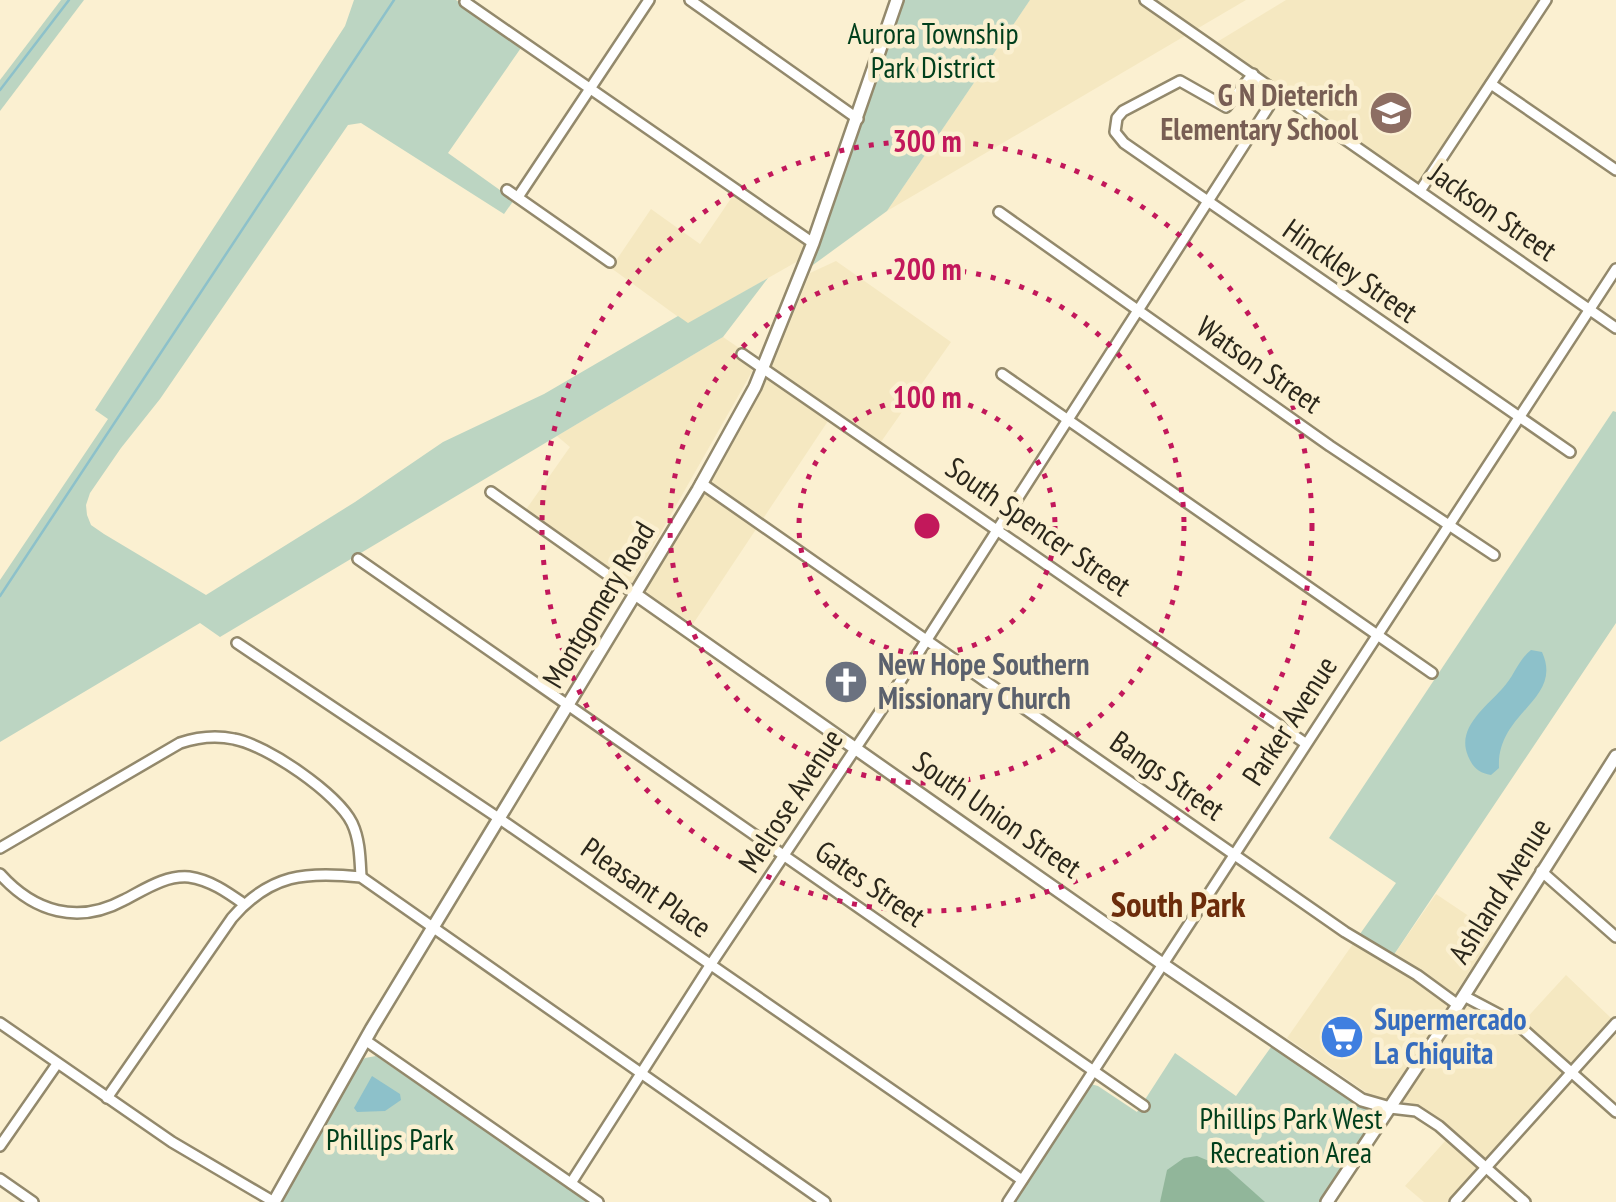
<svg xmlns="http://www.w3.org/2000/svg" width="1616" height="1202" viewBox="0 0 1616 1202" font-family="'PT Sans Narrow',sans-serif">
	<style>
		.built { fill: #f5e8c1 }
		.green { fill: #bcd5c2 }
		.forest { fill: #91b69a }
		.water { fill: #8dc1ca }
		.lines { fill: none; stroke-linecap: round; stroke-linejoin: round }
		.stream { stroke: #8dc1ca; stroke-width: 2.5 }
		.minor-casing { stroke: #93896c; stroke-width: 14 }
		.tertiary-casing { stroke: #93896c; stroke-width: 16 }
		.minor { stroke: #fff; stroke-width: 9 }
		.tertiary { stroke: #fff; stroke-width: 11 }
		.ring { fill: none; stroke: #c2185b; stroke-width: 5; stroke-dasharray: 5 10 }
		.labels { text-anchor: middle; stroke-width: 9; stroke-linejoin: round; paint-order: stroke }
		.park-label { font-size: 30px; fill: #003f1c; stroke: #fbf0d1 }
		.education-label { font-size: 30px; font-weight: bold; fill: #785e54; stroke: #fbf0d1; text-anchor: end }
		.street-label { font-size: 30px; fill: #2b271b; stroke: #fbf0d1 }
		.worship-label { font-size: 30px; font-weight: bold; fill: #5b616d; stroke: #fbf0d1; text-anchor: start }
		.shop-label { font-size: 30px; font-weight: bold; fill: #366cbe; stroke: #fbf0d1; text-anchor: start }
		.quarter-label { font-size: 35px; font-weight: bold; fill: #6c2c0b; stroke: #fbf0d1 }
		.centre { fill: #c2185b; stroke: #fbf0d1; stroke-width: 5 }
		.ring-label { font-size: 30px; text-anchor: middle; font-weight: bold; fill: #c2185b; stroke: #fbf0d1; stroke-width: 9; stroke-linejoin: round; paint-order: stroke }
	</style>
	<rect width="100%" height="100%" fill="#fbf0d1"/>
	<g class="built">
		<polygon points="1030,0 1246,0 887,211"/>
		<polygon points="1286,0 1538,0 1418,183 1217,42"/>
		<polygon points="736,191 806,239 798,261 688,324 611,268 651,209 700,244"/>
		<polygon points="836,261 951,342 876,449 830,418 693,624 643,592 775,359 810,273"/>
		<polygon points="723,337 758,361 631,585 525,511 570,447 557,436"/>
		<polygon points="1436,894 1494,933 1457,991 1523,1022 1566,975 1611,1018 1448,1202 1424,1202 1405,1186 1454,1131 1411,1103 1373,1097 1287,1038 1355,941 1389,962"/>
	</g>
	<g class="green">
		<polygon points="61,0 84,0 0,111 0,80"/>
		<polygon points="354,0 456,0 523,45 448,153 514,200 504,214 361,123 348,125 160,399 121,448 90,493 86,505 87,515 91,525 104,534 206,595 355,502 443,442 544,394 678,316 688,323 768,278 723,337 220,637 200,623 0,742 0,580 108,419 95,410 345,26"/>
		<polygon points="897,0 1030,0 887,211 802,273"/>
		<polygon points="1613,411 1616,412 1616,623 1389,962 1355,941 1396,883 1329,838"/>
		<polygon points="1278,1043 1362,1100 1390,1108 1331,1202 1010,1202 1087,1083 1098,1086 1137,1112 1175,1053 1236,1096 1271,1047"/>
		<polygon points="376,1056 591,1202 282,1202 360,1063 365,1058"/>
	</g>
	<polygon class="forest" points="1197,1156 1228,1169 1265,1202 1160,1202 1167,1170 1184,1158"/>
	<g class="water">
		<path d="M1531,650l11,2c22,48 -46,60 -43,116l-8,7c-12,-2 -18,-7 -23,-19 -12,-28 18,-49 34,-67 12,-12 16,-29 29,-39z"/>
		<polygon points="372,1076 400,1094 401,1100 385,1111 357,1112 354,1108"/>
	</g>
	<g class="lines">
		<g class="stream">
			<polyline points="0,90 69,0"/>
			<polyline points="0,596 394,0"/>
		</g>
		<g class="minor-casing">
			<g id="minor">
				<polyline points="690,0 858,119"/>
				<polyline points="1145,0 1616,328"/>
				<polyline points="465,2 813,243"/>
				<polyline points="1253,74 1226,107 1180,81 1123,111 1117,118 1115,132 1124,143 1570,452"/>
				<polyline points="1491,84 1616,170"/>
				<polyline points="507,190 610,262"/>
				<polyline points="1420,191 1546,0"/>
				<polyline points="518,197 649,0"/>
				<polyline points="999,212 1330,446 1494,555"/>
				<polyline points="742,354 1305,743"/>
				<polyline points="1002,374 1432,673"/>
				<polyline points="701,483 1345,932 1417,975 1458,1005"/>
				<polyline points="491,492 635,594"/>
				<polyline points="358,559 1144,1106"/>
				<polyline points="237,643 500,819 1022,1180"/>
				<path d="M0,848l180,-105c18,-6 35,-8 54,-4 33,6 104,55 118,84 8,17 8,36 9,54"/>
				<polyline points="1541,871 1616,937"/>
				<path d="M0,874c34,38 78,51 124,26 20,-10 41,-25 65,-23 21,3 38,15 55,27"/>
				<polyline points="1464,996 1517,1024 1616,1112"/>
				<polyline points="0,1023 172,1142 274,1202"/>
				<polyline points="365,1040 598,1202"/>
				<path d="M107,1098l125,-180c38,-44 74,-47 129,-41l464,325"/>
				<polyline points="1390,1108 1416,1111 1439,1126 1525,1202"/>
				<polyline points="0,1146 57,1064"/>
				<polyline points="0,1179 33,1202"/>
				<polyline points="571,1183 711,964 894,691 1278,92"/>
				<polyline points="1008,1202 1616,269"/>
				<polyline points="1455,1202 1616,1023"/>
			</g>
		</g>
		<g class="tertiary-casing">
			<g id="tertiary">
				<polyline points="635,594 1164,965 1362,1100 1390,1108"/>
				<polyline points="274,1202 372,1028 698,490 755,387 813,243 897,0"/>
				<polyline points="1327,1202 1458,1005 1616,756"/>
			</g>
		</g>
		<use href="#minor" class="minor"/>
		<use href="#tertiary" class="tertiary"/>
	</g>
	<g class="ring">
		<circle cx="927" cy="526" r="128"/>
		<circle cx="927" cy="526" r="257"/>
		<circle cx="927" cy="526" r="385"/>
	</g>
	<defs>
		<g id="school-disc" transform="scale(2.25)"><circle r="9.5" fill="#8d6e63" stroke="#fbf0d1"/><path d="M0-5L7-2L0 1L-7-2ZM-4 1L0 2.5L4 1V4Q0 6-4 4Z" fill="#fff"/></g>
		<g id="church-disc" transform="scale(2.25)"><circle r="9.5" fill="#6b7280" stroke="#fbf0d1"/><path d="M-1.2-6h2.4v3.5h3.3v2.4h-3.3V6h-2.4V-.1h-3.3v-2.4h3.3Z" fill="#fff"/></g>
		<g id="supermarket-disc" transform="scale(2.25)"><circle r="9.5" fill="#3f7fe0" stroke="#fbf0d1"/><path d="M-6-5.5h2.5l.6 2H6L4.5 2H-2.5L-4.4-4H-6ZM-1.5 3.2a1.3 1.3 0 1 0 .1 0ZM3 3.2a1.3 1.3 0 1 0 .1 0Z" fill="#fff"/></g>
	</defs>
	<g fill-rule="evenodd">
		<use href="#school-disc" x="1391" y="113"/>
		<use href="#church-disc" x="846" y="682"/>
		<use href="#supermarket-disc" x="1342" y="1037"/>
	</g>
	<g class="labels">
		<g class="park-label">
			<text x="933" y="44">Aurora Township<tspan x="933" dy="34">Park District</tspan></text>
			<text x="1291" y="1129">Phillips Park West<tspan x="1291" dy="34">Recreation Area</tspan></text>
			<text x="390" y="1150">Phillips Park</text>
		</g>
		<g class="education-label">
			<text x="1358" y="106">G N Dieterich<tspan x="1358" dy="34">Elementary School</tspan></text>
		</g>
		<g class="street-label">
			<text transform="translate(1493 212) rotate(35)" y="10">Jackson Street</text>
			<text transform="translate(1350 271) rotate(35)" y="10">Hinckley Street</text>
			<text transform="translate(1259 365) rotate(35)" y="10">Watson Street</text>
			<text transform="translate(1038 527) rotate(35)" y="10">South Spencer Street</text>
			<text transform="translate(599 605) rotate(-59)" y="10">Montgomery Road</text>
			<text transform="translate(1290 721) rotate(-57)" y="10">Parker Avenue</text>
			<text transform="translate(1167 776) rotate(35)" y="10">Bangs Street</text>
			<text transform="translate(791 801) rotate(-57)" y="10">Melrose Avenue</text>
			<text transform="translate(997 815) rotate(35)" y="10">South Union Street</text>
			<text transform="translate(870 884) rotate(35)" y="10">Gates Street</text>
			<text transform="translate(646 888) rotate(35)" y="10">Pleasant Place</text>
			<text transform="translate(1500 891) rotate(-58)" y="10">Ashland Avenue</text>
		</g>
		<g class="worship-label">
			<text x="878" y="675">New Hope Southern<tspan x="878" dy="34">Missionary Church</tspan></text>
		</g>
		<g class="shop-label">
			<text x="1374" y="1030">Supermercado<tspan x="1374" dy="34">La Chiquita</tspan></text>
		</g>
		<g class="quarter-label">
			<text x="1178" y="917">South Park</text>
		</g>
	</g>
	<circle cx="927" cy="526" r="15" class="centre"/>
	<g class="ring-label">
		<text x="927" y="152">300 m</text>
		<text x="927" y="280">200 m</text>
		<text x="927" y="408">100 m</text>
	</g>
</svg>
